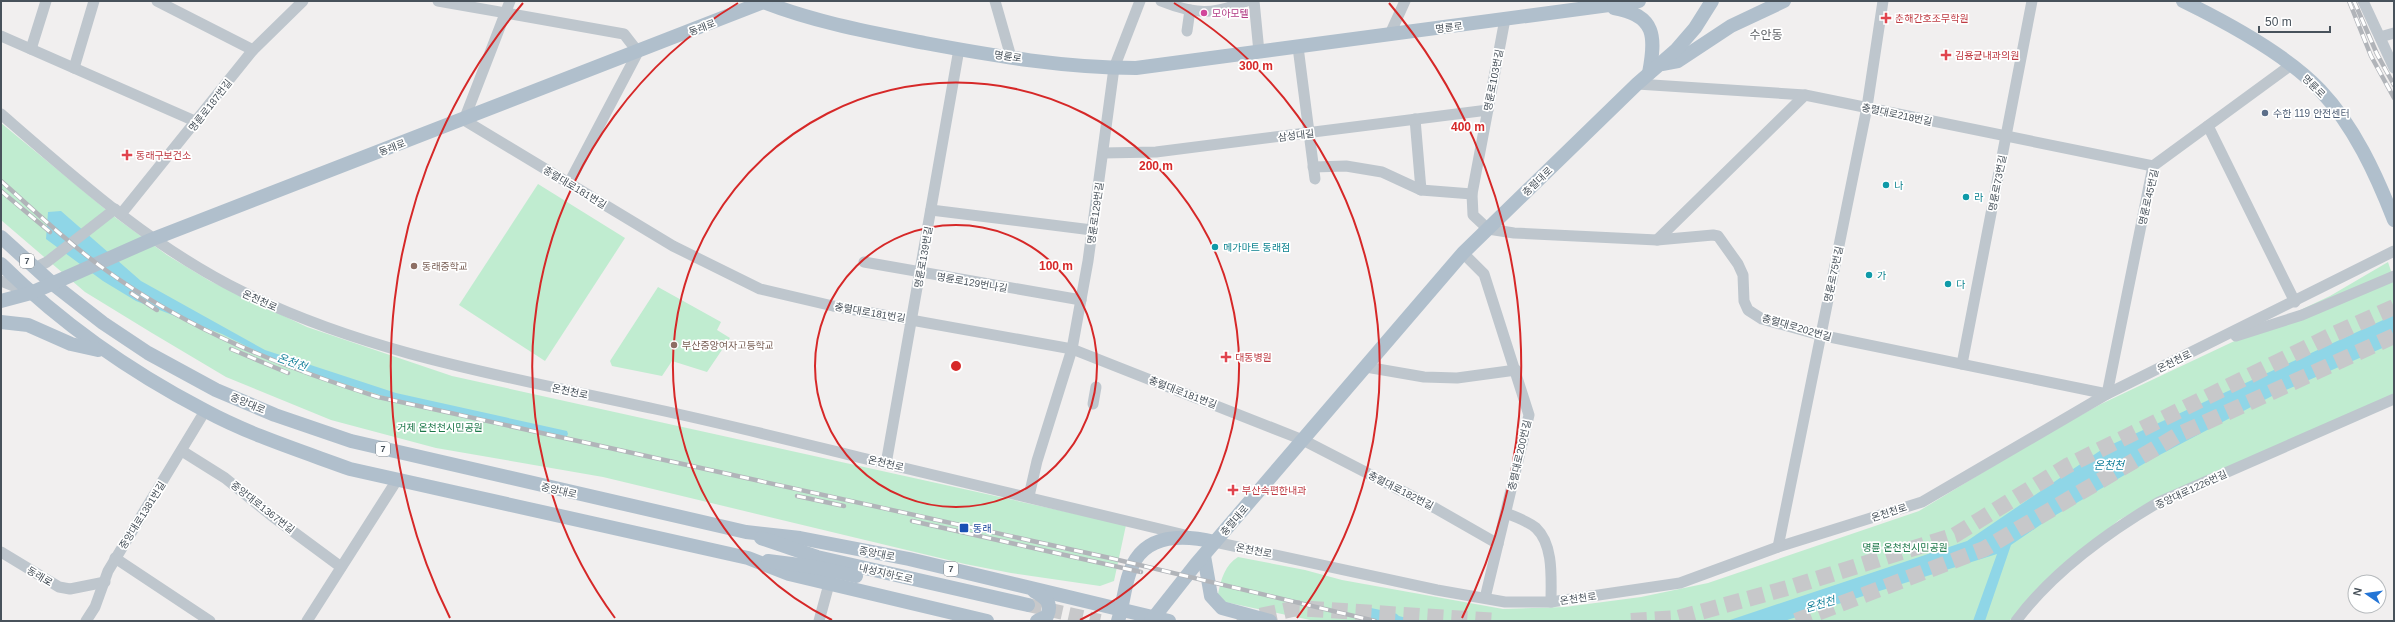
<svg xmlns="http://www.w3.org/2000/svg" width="2395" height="622" viewBox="0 0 2395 622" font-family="Helvetica,'Noto Sans KR',sans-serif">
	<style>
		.green { fill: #c0ecd0 }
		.water { fill: #8fd6e7 }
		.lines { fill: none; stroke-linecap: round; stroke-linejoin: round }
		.river { stroke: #8fd6e7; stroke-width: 17 }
		.major-tunnel { stroke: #c7c8ca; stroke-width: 14; stroke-dasharray: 14 7; stroke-linecap: butt }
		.highway-tunnel { stroke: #c7c8ca; stroke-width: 16; stroke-dasharray: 16 8; stroke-linecap: butt }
		.minor { stroke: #bec6cd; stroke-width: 11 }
		.major { stroke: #b0bfcc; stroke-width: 14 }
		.rail-casing { stroke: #b1b4b9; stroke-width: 4.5 }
		.rail { stroke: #fff; stroke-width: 3; stroke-dasharray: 9; stroke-linecap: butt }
		.ring { fill: none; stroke: #d62828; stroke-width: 2 }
		.hotel-dot { fill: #d1479c; stroke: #fff; stroke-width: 1.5 }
		.health-dot { fill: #e0444e; stroke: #fff; stroke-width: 1.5 }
		.service-dot { fill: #5c6f8a; stroke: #fff; stroke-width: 1.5 }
		.culture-dot { fill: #0f9aa8; stroke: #fff; stroke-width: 1.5 }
		.education-dot { fill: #8d6e63; stroke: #fff; stroke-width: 1.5 }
		.transit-dot { fill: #1a4fb4; stroke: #fff; stroke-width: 1.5 }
		.labels { text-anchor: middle; stroke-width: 3.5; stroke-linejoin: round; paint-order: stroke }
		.shield { fill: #fff; stroke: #7f868c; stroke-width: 1 }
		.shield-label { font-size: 9px; font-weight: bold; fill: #48525b }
		.hotel-label { font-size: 10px; fill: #b23c85; stroke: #fff; text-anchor: start }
		.health-label { font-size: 10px; fill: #be3a42; stroke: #fff; text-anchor: start }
		.street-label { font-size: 10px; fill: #48525b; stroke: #fff }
		.service-label { font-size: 10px; fill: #4e5e75; stroke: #fff; text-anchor: start }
		.culture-label { font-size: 10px; fill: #0d838f; stroke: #fff; text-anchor: start }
		.education-label { font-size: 10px; fill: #785e54; stroke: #fff; text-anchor: start }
		.park-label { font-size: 10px; fill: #1c7849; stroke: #fff }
		.transit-label { font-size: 10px; fill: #164399; stroke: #fff; text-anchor: start }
		.water-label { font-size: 11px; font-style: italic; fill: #15809a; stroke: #fff }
		.quarter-label { font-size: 12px; fill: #5c5f63; stroke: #fff }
		.centre { fill: #d62828; stroke: #fff; stroke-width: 2 }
		.ring-label { font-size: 12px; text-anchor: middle; font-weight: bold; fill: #d62828; stroke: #fff; stroke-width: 3.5; stroke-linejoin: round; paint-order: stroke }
	</style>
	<rect width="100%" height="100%" fill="#f1efef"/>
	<g class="green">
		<polygon points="1,123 116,218 167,255 210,281 307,327 452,376 1126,525 1114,581 1100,586 1011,573 965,564 603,477 436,448 331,420 226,377 152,333 85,292 1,220"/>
		<polygon points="538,184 625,238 545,361 459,305"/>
		<path d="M2388,262l6,18v114l-223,98 -52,28 -61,51 -49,50h-694l-90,-19 -7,-8c3,-15 7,-29 20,-37l67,13 37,10 161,29 62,-2 76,-10 67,-14 211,-72 122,-74 60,-33 229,-108z"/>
		<polygon points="658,287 721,322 717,330 730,338 707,372 672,361 662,376 612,366 610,361"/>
	</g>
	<g class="water">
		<polygon points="61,211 141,281 265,350 396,393 567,431 568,434 566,438 396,400 306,372 264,355 222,334 136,301 103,281 46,239 48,212"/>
		<polygon points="2394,315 2394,343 2272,396 2152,459 2049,519 2011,545 1985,621 1973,621 1997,554 1784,621 1727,621 1967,541 2104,448"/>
		<polygon points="1373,610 1420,621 1370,621"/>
	</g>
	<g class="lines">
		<polyline class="river" points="1368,616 1392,621"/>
		<polyline class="major-tunnel" points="1028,605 1100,621"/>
		<g class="highway-tunnel">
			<polyline points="1237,621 1297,608 1498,621"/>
			<polyline points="1631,621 1678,618 1791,587 1955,535 2067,466 2332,335 2394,307"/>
			<polyline points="1796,621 1984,549 2178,435 2394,336"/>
		</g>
		<g class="minor">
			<polyline points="157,1 253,50"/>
			<polyline points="438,1 624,34 638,52 569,183"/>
			<polyline points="510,1 464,120 673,246 760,289 833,306 1072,349 1303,440 1435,508 1498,544"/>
			<polyline points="995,1 1011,57"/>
			<path d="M1161,1c35,14 52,14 86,0"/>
			<polyline points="1254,1 1259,52"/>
			<polyline points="2363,1 2394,68"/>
			<polyline points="1505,19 1472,194 1473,215 1488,229 1514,233 1657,240 1713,235 1718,236 1738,264 1743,275 1744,301 1748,310 1762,319 1820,335 2107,394 2153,166 2291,65"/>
			<polyline points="1187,31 1190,10"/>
			<polyline points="1390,34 1405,1"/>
			<polyline points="1,36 197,122"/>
			<polyline points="2380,37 2394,33"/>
			<polyline points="1298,47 1315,179"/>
			<polyline points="31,49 46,1"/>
			<polyline points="74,68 94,1"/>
			<polyline points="1637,84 1805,95 2153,166"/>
			<path d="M1,114c76,66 152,134 242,178 130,64 272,86 412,117 75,16 150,35 224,53 102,24 204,48 306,73"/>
			<polyline points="1415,119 1421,190"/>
			<polyline points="2208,126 2295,302"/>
			<polyline points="1103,153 1156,152 1488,110"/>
			<polyline points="1313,167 1346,166 1382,172 1421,190 1472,194"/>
			<polyline points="931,210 1092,230"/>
			<polyline points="121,214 253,50 303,1"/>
			<polyline points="1657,240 1805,95"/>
			<polyline points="1463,253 1484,274 1529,415 1485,598"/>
			<polyline points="864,262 1081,300"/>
			<polyline points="35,268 47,262 115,209"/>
			<polyline points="1,281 28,292"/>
			<polyline points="2236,336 2302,315 2394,276"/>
			<polyline points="1962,364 2032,1"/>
			<polyline points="1366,367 1424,377 1457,378 1516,370"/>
			<polyline points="1093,404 1096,387"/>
			<polyline points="182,451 225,478 272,516 341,567"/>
			<polyline points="886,464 959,49"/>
			<polyline points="1029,496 1037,461 1072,349 1088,261 1114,68 1140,1"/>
			<path d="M1506,513c9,4 22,8 30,15 18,17 15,51 15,74"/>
			<polyline points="1215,542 1437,590 1505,602 1551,602 1680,583 1778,547 1922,502 2107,394 2394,251"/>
			<polyline points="1778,547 1867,107 1883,1"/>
			<polyline points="1,552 59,587 70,589 105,582"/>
			<polyline points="115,558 210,621"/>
			<polyline points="86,621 95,607 108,571 205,411"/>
			<polyline points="307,621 397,480"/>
			<polyline points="819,621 829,584"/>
			<path d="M2016,621c36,-48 92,-89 143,-119l235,-103"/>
		</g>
		<g class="major">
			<path d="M761,1c53,21 108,31 164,42 69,13 141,25 211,25l503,-67"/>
			<path d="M2183,1c45,22 103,53 137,89 34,36 56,84 74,130"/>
			<path d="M1614,8c42,7 42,29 35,65"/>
			<polyline points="1662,64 1678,61 1731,26 1784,1"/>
			<polyline points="1,237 53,284 103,323 148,353 216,390 275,415 351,441 746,532 800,538 909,559 1169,621"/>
			<path d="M1,264c61,60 128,107 203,146 46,25 97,41 146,59l398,89 41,16 198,47"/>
			<polyline points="1,301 31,293 153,239 766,1"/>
			<polyline points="1,322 28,325 71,344 98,350"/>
			<polyline points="761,538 817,557 1028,605"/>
			<polyline points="1204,556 1211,596 1222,608 1270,621"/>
			<polyline points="768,561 815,567 856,576"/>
			<path d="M1034,591c11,6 19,12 13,25l-10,5"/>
			<path d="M1118,621c6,-19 7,-45 18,-62 17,-26 53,-23 79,-17"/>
			<polyline points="1151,621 1196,564 1463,253 1637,84 1676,50 1695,28 1712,1"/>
		</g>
		<g class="rail-casing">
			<g id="rail">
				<polyline points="2349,1 2371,56 2394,98"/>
				<polyline points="2354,1 2377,54 2394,85"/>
				<path d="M1,181c35,31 68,63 106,90 82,59 175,96 271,126l732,161 265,63"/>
				<polyline points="1,191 50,232"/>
				<polyline points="131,293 157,310"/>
				<polyline points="231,349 288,373"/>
				<polyline points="797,496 844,506"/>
				<polyline points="912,521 1141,572"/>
			</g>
		</g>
		<use href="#rail" class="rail"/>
	</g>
	<g class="ring">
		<circle cx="956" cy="366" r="141"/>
		<path d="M832 620A283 283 0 1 1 1080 620"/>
		<path d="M615 618A424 424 0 0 1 738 3M1174 3A424 424 0 0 1 1297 618"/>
		<path d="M450 618A565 565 0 0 1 523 3M1389 3A565 565 0 0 1 1462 618"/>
	</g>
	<circle class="hotel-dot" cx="1204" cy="13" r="4"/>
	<g class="health-dot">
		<path d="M1884 12h4v4h4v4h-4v4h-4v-4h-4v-4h4z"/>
		<path d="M1944 49h4v4h4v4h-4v4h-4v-4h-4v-4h4z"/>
		<path d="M125 149h4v4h4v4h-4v4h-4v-4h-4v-4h4z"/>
		<path d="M1224 351h4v4h4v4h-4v4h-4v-4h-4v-4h4z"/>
		<path d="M1231 484h4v4h4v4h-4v4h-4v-4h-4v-4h4z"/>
	</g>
	<circle class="service-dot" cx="2265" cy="113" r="4"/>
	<g class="culture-dot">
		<circle cx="1886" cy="185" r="4"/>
		<circle cx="1966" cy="197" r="4"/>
		<circle cx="1215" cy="247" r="4"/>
		<circle cx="1869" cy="275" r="4"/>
		<circle cx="1948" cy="284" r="4"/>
	</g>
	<g class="education-dot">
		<circle cx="414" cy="266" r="4"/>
		<circle cx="674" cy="345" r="4"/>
	</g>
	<rect class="transit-dot" x="959" y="523" width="10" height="10" rx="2"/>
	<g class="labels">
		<g class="shield">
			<rect x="20" y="254" width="14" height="14" rx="3"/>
			<rect x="376" y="442" width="14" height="14" rx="3"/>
			<rect x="944" y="562" width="14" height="14" rx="3"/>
		</g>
		<g class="shield-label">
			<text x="27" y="264">7</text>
			<text x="383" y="452">7</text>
			<text x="951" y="572">7</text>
		</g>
		<g class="hotel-label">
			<text x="1212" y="17">모아모텔</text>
		</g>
		<g class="health-label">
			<text x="1895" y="22">춘해간호조무학원</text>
			<text x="1955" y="59">김용균내과의원</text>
			<text x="136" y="159">동래구보건소</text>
			<text x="1235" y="361">대동병원</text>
			<text x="1242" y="494">부산속편한내과</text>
		</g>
		<g class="street-label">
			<text transform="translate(702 27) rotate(-21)" y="4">동래로</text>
			<text transform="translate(1449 27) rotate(-7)" y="4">명륜로</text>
			<text transform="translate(1008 56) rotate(8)" y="4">명륜로</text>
			<text transform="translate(1493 80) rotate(-79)" y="4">명륜로103번길</text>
			<text transform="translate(2314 86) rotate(45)" y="4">명륜로</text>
			<text transform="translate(210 105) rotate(-52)" y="4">명륜로187번길</text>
			<text transform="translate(1897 114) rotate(12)" y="4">충렬대로218번길</text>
			<text transform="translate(1296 135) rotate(-7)" y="4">삼성대길</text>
			<text transform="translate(392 147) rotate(-21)" y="4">동래로</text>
			<text transform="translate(1537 181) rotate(-44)" y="4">충렬대로</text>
			<text transform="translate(1997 183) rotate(-79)" y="4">명륜로73번길</text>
			<text transform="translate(575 187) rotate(31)" y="4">충렬대로181번길</text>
			<text transform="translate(2148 197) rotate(-77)" y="4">명륜로45번길</text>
			<text transform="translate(1095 213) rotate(-82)" y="4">명륜로129번길</text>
			<text transform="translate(923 257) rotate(-80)" y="4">명륜로139번길</text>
			<text transform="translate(1833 274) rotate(-78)" y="4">명륜로75번길</text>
			<text transform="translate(972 282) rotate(10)" y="4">명륜로129번나길</text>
			<text transform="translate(260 300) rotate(24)" y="4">온천천로</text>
			<text transform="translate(870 312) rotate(10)" y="4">충렬대로181번길</text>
			<text transform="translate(1797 327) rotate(16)" y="4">충렬대로202번길</text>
			<text transform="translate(2174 361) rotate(-26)" y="4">온천천로</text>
			<text transform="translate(570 391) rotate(12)" y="4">온천천로</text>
			<text transform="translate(1183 392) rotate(21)" y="4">충렬대로181번길</text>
			<text transform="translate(248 403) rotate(23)" y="4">중앙대로</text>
			<text transform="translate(1519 455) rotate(-77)" y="4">충렬대로200번길</text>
			<text transform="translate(886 463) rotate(13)" y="4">온천천로</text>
			<text transform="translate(2191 489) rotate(-25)" y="4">중앙대로1226번길</text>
			<text transform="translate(559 490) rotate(13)" y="4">중앙대로</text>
			<text transform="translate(1401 490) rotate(27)" y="4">충렬대로182번길</text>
			<text transform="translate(263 507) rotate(38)" y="4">중앙대로1367번길</text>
			<text transform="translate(1889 512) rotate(-18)" y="4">온천천로</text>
			<text transform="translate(142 515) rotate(-58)" y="4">중앙대로1381번길</text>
			<text transform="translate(1234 520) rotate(-49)" y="4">충렬대로</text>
			<text transform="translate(1254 550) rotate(11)" y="4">온천천로</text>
			<text transform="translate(877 553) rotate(11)" y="4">중앙대로</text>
			<text transform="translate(886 573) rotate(13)" y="4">내성지하도로</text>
			<text transform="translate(40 576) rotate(31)" y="4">동래로</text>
			<text transform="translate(1578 598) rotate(-8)" y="4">온천천로</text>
		</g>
		<g class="service-label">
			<text x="2273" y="117">수한 119 안전센터</text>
		</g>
		<g class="culture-label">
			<text x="1894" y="189">나</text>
			<text x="1974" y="201">라</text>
			<text x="1223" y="251">메가마트 동래점</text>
			<text x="1877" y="279">가</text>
			<text x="1956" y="288">다</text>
		</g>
		<g class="education-label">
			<text x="422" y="270">동래중학교</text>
			<text x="682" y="349">부산중앙여자고등학교</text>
		</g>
		<g class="park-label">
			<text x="440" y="431">거제 온천천시민공원</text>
			<text x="1905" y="551">명륜 온천천시민공원</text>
		</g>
		<g class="transit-label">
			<text x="973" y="532">동래</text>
		</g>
		<g class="water-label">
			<text transform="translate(292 362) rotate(20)" y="4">온천천</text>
			<text x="2109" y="469">온천천</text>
			<text transform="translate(1820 604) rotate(-16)" y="4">온천천</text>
		</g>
		<g class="quarter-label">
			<text x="1766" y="39">수안동</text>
		</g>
	</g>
	<circle cx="956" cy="366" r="6" class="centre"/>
	<g class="ring-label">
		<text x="1256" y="70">300 m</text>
		<text x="1468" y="131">400 m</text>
		<text x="1156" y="170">200 m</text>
		<text x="1056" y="270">100 m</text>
	</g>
	<rect width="2395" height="622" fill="none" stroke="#48525b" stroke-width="4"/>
	<g transform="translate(2367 594) rotate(283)"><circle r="19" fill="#ffffff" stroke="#b6babd"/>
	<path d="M0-3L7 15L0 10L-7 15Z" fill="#2475d6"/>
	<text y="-6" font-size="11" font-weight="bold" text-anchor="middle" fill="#48525b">N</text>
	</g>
	<path d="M2259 26v6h71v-6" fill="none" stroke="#48525b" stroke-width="2"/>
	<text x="2265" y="26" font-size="12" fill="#48525b" stroke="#ffffff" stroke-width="3" paint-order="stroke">50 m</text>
</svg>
